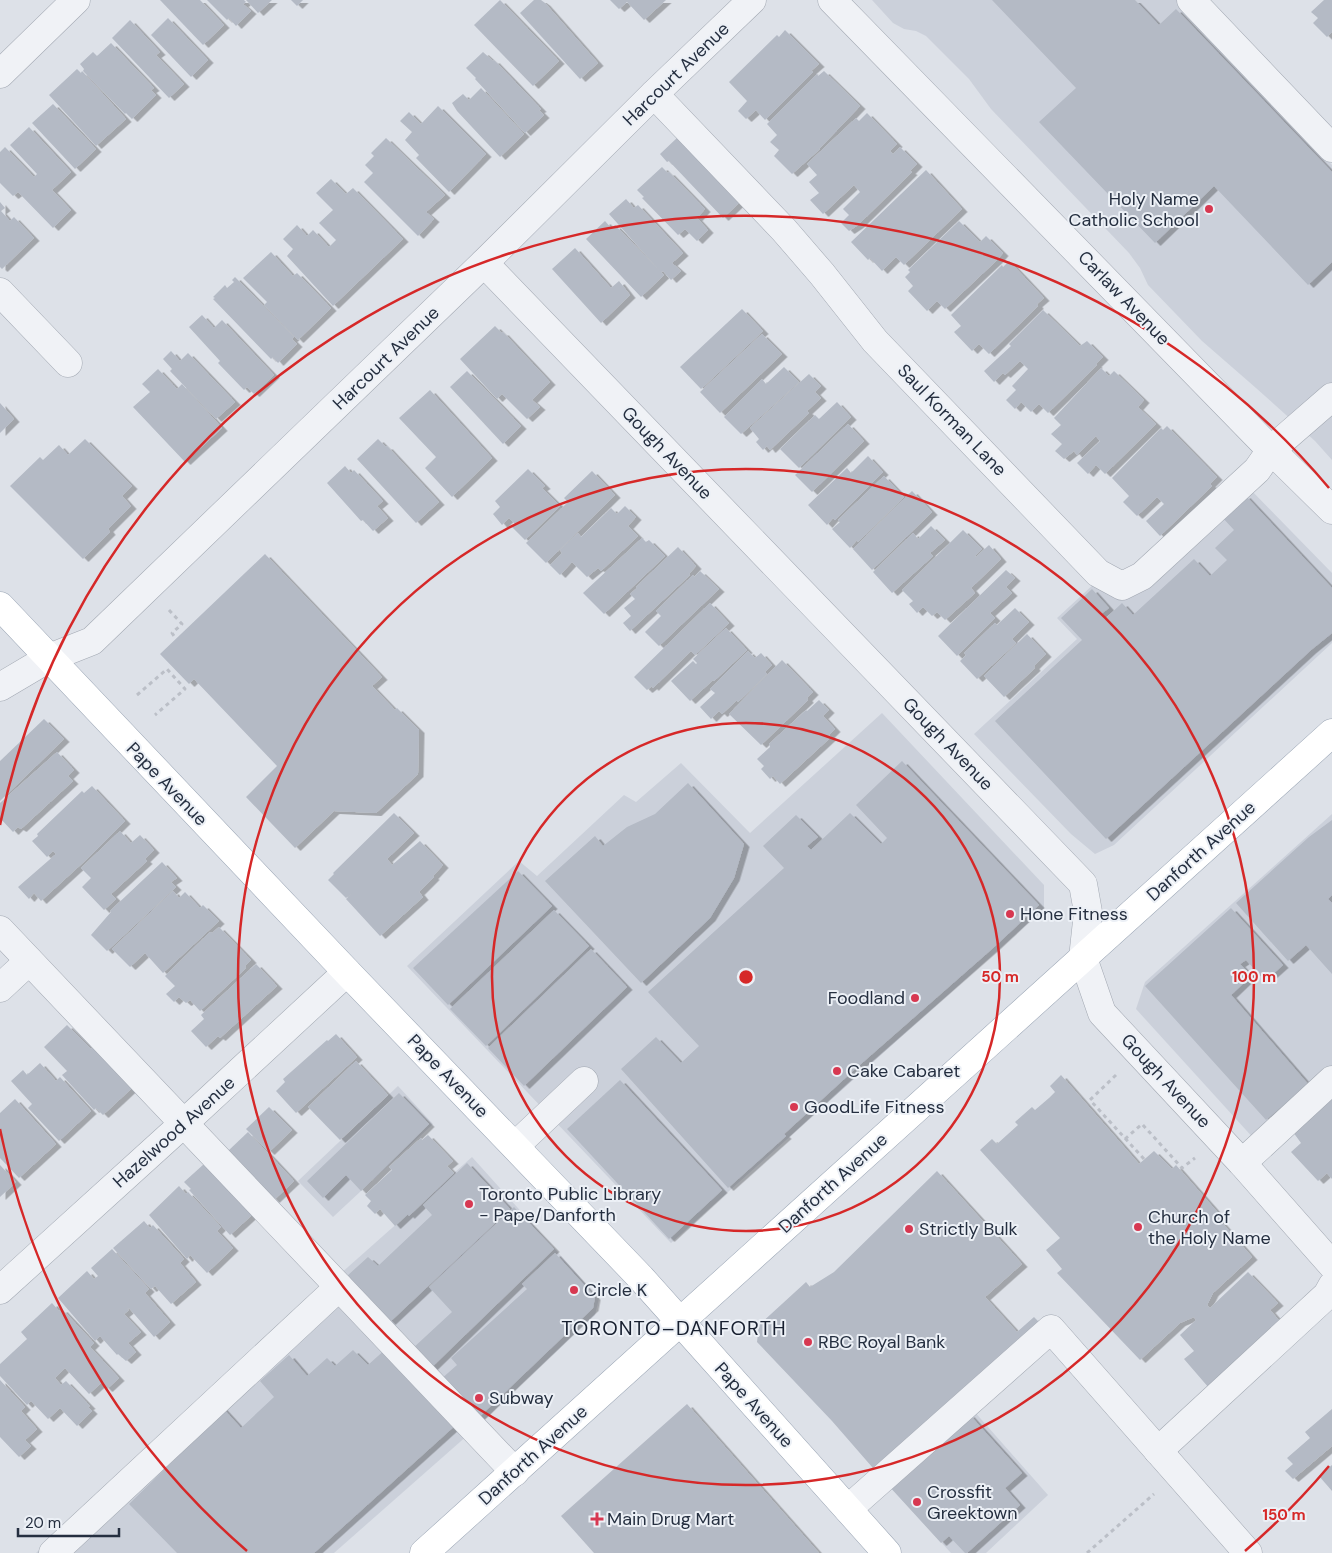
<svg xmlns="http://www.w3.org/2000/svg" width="1332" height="1553" viewBox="0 0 1332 1553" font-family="'DM Sans',sans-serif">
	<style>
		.built { fill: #cbd0da }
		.building { fill: #b4bac5; filter: url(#shadow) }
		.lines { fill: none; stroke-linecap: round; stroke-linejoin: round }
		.minor-casing { stroke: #a2a8b2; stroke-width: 29 }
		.major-casing { stroke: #9ba6b5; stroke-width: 29 }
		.path { stroke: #bbbfc7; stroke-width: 3; stroke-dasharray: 4 4; stroke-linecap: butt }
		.minor { stroke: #f0f2f6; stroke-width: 28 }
		.major { stroke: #fff; stroke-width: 28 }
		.ring { fill: none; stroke: #d62828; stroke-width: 2.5 }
		.poi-dot { fill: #d73851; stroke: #ecf0f6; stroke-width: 2 }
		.labels { text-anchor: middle; stroke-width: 4; stroke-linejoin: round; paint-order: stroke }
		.street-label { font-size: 18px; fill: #252f40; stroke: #ecf0f6 }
		.poi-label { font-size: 18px; fill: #252f40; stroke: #ecf0f6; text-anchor: start }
		.quarter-label { font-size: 20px; letter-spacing: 1px; fill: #182030; stroke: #ecf0f6 }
		.centre { fill: #d62828; stroke: #ecf0f6; stroke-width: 2.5 }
		.ring-label { font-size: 15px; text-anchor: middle; font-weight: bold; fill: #d62828; stroke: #ecf0f6; stroke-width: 4; stroke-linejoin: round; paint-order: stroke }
	</style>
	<defs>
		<filter id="shadow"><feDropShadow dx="5.5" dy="3" stdDeviation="0" flood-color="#0004"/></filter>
	</defs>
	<rect width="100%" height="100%" fill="#dde1e8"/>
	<g class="built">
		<polygon points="872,0 1177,0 1332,165 1332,460 1315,441 1256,388 1202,341 1148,285 1140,268 1129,253 991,109 969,79 926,36 916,31 904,29 893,23"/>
		<polygon points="1248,487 1332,573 1332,643 1114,845 1095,854 1071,834 974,734 1077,639 1057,618 1095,583 1115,597"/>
		<polygon points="882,713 1044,885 1044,909 671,1243 407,966 519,861 537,876 624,795 636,802 681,763 750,833"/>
		<polygon points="1332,814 1332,1071 1256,1141 1136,1009 1145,982"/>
		<polygon points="398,1086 433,1124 333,1217 298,1181"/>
		<polygon points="472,1157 599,1298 595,1315 469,1434 334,1553 36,1553 339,1275"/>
		<polygon points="973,1410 1048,1495 986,1553 951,1553 888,1485"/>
	</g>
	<g class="building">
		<polygon points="160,0 200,0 224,25 203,45"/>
		<polygon points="207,0 244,0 246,2 243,4 251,11 236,26 229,18 227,20"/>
		<polygon points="246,0 272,0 258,13"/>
		<polygon points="291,0 303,0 297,6"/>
		<polygon points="500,0 559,61 533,86 474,25"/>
		<polygon points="534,0 541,0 545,3 598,63 580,79 520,13"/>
		<polygon points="610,0 666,0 644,20 627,2 619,9"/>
		<polygon points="992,0 1135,0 1159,25 1176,9 1332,172 1332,262 1308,285 1214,186 1155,243 1039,122 1076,88"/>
		<polygon points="1324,0 1332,0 1332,32 1327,37 1313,23 1318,18 1311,12"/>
		<polygon points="168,18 208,60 191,77 151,35"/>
		<polygon points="130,20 160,52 156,55 184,84 169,98 112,38"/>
		<polygon points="785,30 819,64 811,71 813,72 765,120 756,110 746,119 738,111 747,101 729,82 777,35 779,37"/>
		<polygon points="111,43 154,88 151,90 156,95 132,119 126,113 125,114 83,71 84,69 80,64 93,52 97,56"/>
		<polygon points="483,52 493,61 494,60 541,109 539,110 544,115 525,133 475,79 476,78 466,68"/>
		<polygon points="77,69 81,73 82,71 126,119 96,146 49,95"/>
		<polygon points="824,71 860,106 819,149 820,149 792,174 774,156 779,150 770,142 777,135 767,124 817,74 818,76"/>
		<polygon points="481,88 524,134 500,157 457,111 452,103 463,94 469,100"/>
		<polygon points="53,104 96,149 75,169 32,123"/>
		<polygon points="438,106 486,154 449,192 416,158 419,155 405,140 412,132 400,121 409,112 421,124"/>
		<polygon points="867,113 897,144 890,151 893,154 900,147 917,164 910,171 912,172 858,225 849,231 841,223 849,215 843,209 860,192 854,185 823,214 810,200 819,193 809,182 817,175 807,164 856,118 859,121"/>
		<polygon points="29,127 71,172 52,190 71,210 53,228 18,192 13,196 0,183 0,152 5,147 34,177 37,174 10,145"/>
		<polygon points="678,137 740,202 723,218 669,161 667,162 660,154"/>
		<polygon points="386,138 445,195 426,212 434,219 418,236 364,182 373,173 365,165 374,156 371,153"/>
		<polygon points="662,167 668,173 669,172 705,209 697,218 708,230 697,241 685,229 678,235 642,198 644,197 637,190"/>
		<polygon points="926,170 962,209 904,265 896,257 882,271 870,258 868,260 851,242"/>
		<polygon points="331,179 346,194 353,188 403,239 333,306 287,256 293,249 283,239 297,225 307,236 313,230 329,247 336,240 319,223 333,210 316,193"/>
		<polygon points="626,199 634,208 638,205 683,253 672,263 681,271 671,280 663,271 661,272 664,275 641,297 586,239 605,221 612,229 615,225 660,271 609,214"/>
		<polygon points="0,202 5,208 1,211 10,221 14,217 34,238 2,269 0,267"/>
		<polygon points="959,221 980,242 986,236 1003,253 997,260 945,309 937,301 927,311 908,291 913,286 905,277 910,272 908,270"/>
		<polygon points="575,248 611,288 619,281 630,295 601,323 552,269"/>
		<polygon points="271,252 293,276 297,273 331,308 298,340 264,305 267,302 243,278"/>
		<polygon points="1009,261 1044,298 1037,304 1038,306 989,354 979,344 972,351 954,332 961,326 951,315 1002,265 1003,267"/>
		<polygon points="235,277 294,337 292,339 297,344 278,363 273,357 271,359 213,299 215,298 213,297 225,285 227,288 234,282 232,280"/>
		<polygon points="742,309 763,331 701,389 680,367"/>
		<polygon points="1043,310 1080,346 1087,341 1103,357 1096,364 1097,365 1048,413 1039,404 1031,412 1021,402 1015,409 1006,400 1016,390 1012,386 1028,369 1020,361 1005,375 1003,373 994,382 984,371 1011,346 1009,344"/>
		<polygon points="202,315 214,328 222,320 274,375 254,394 247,387 244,390 218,363 220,361 189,327"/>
		<polygon points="495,326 502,333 503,332 550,382 532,400 540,407 527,419 502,394 497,399 460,359"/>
		<polygon points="762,334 782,354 720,413 700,392"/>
		<polygon points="171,351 180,361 188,353 235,402 216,419 170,371 172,369 163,359"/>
		<polygon points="784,367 799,382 741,434 724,417 762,379 766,384"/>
		<polygon points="1101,368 1109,376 1114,371 1144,400 1138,407 1156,424 1105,474 1096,465 1088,474 1077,463 1100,441 1096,436 1077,455 1074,451 1064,459 1055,451 1062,444 1051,434 1061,425 1054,418"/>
		<polygon points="158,369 177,389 182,384 222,428 185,462 133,407 150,392 142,384"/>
		<polygon points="467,371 521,426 503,444 450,387"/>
		<polygon points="809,374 821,386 815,392 821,398 807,411 809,413 770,450 767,446 763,450 756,442 759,439 750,428"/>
		<polygon points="430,390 492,458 452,497 425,468 436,457 399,418"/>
		<polygon points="837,402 851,417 799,468 780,449 815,415 819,419"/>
		<polygon points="0,403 14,419 0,433"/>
		<polygon points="848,424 864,441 812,492 795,475"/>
		<polygon points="1167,426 1217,477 1210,484 1212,486 1160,536 1146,521 1164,504 1157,497 1137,516 1123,502 1129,496 1112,478 1161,428 1163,430"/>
		<polygon points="85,439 132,486 122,496 131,506 108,529 110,532 83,559 10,486 40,457 43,460 59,445 68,455"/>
		<polygon points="378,439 386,447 387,446 439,502 416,523 357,459"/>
		<polygon points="868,456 883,472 835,520 833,518 827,525 808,505 847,468 851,473"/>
		<polygon points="345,466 351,473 354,470 383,501 377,506 388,518 373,531 363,520 361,521 327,483"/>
		<polygon points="528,469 545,486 542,488 560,506 525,540 512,527 515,524 509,518 502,525 493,514 500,507 495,501"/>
		<polygon points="592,471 615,495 546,563 526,543 568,502 564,498"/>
		<polygon points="884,476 904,497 858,542 857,540 850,548 832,529 840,522 838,520"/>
		<polygon points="912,491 932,512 872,570 853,549"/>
		<polygon points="1245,495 1332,588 1332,633 1311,650 1106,839 995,721 1082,640 1061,618 1092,589 1109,608 1101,614 1105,619 1122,603 1133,615 1194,559 1210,576 1227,560 1215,548 1234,530 1221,516"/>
		<polygon points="625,506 636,517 628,526 638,536 601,571 598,568 587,577 572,562 560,575 550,565 562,553 560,550 578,533 581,537 611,508 617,514"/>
		<polygon points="931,526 945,540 930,553 933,556 892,593 873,572 913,533 918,539"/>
		<polygon points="963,530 982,549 975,556 976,557 989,545 1001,559 971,588 975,593 945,620 937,612 932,616 923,607 917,613 909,604 913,601 902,590"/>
		<polygon points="642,538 646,542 649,540 665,556 604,614 583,593"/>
		<polygon points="678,547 696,566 689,574 690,575 630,631 623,623 631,616 624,608 635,599 630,594 637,588 636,587"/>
		<polygon points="265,554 382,677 372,686 395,710 397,708 419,730 418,774 376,813 334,811 295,848 246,797 277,766 194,679 189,684 160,654"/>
		<polygon points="1006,570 1015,578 1006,587 1012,593 990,613 995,618 957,656 938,636"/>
		<polygon points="700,571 719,589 659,646 645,632 661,616 656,611 693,575 694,577"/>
		<polygon points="710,603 729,623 695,655 691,651 653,688 652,686 647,690 634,677"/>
		<polygon points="1015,608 1029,622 1012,639 1016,643 977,679 960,661 966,655 964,653 995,623 997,625"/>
		<polygon points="726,628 747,650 714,681 713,680 690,701 671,681 693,661 696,664 697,663 693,659"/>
		<polygon points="1027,634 1046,654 1034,666 1035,668 1004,697 984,676"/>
		<polygon points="748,651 755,658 761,653 772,665 765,672 767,674 738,702 737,700 722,714 719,711 711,719 700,707 715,693 710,689"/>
		<polygon points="782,660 813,692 807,698 808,700 761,745 729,714"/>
		<polygon points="819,700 829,710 823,716 835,729 829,735 831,737 780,784 773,776 770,779 761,769 764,766 757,759 770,747 769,744 806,710 807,711"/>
		<polygon points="44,719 64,739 0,801 0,761"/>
		<polygon points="57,752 74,770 68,776 73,781 21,829 18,827 13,832 0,818 0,803"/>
		<polygon points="902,761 1039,905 993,948 854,1070 784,1134 786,1136 728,1188 621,1069 656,1037 681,1063 699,1046 648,992 784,868 763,846 796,815 818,837 807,846 811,850 850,813 881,844 887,838 856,805"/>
		<polygon points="688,783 744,844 734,878 710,918 641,983 545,881 595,836 603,846 627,827 655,814"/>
		<polygon points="92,786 125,821 88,858 41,901 34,893 29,899 18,887 56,854 53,851 47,857 32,841 38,836 37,834 82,791 84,793"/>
		<polygon points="394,813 414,833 387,859 392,865 420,841 443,865 433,876 434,877 419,892 423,897 380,936 346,899 352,893 346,898 328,880 334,874 333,873"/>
		<polygon points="1332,820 1332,895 1328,899 1332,903 1332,974 1306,945 1288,961 1236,903 1309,837"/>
		<polygon points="120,831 131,843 140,835 154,850 145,859 147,861 111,894 116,899 104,910 82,887 91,878 81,868"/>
		<polygon points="162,862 177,878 171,882 176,887 107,951 91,935 111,912 110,911"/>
		<polygon points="518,871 552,906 448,1005 413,968"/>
		<polygon points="173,891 179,898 185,892 200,908 203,905 219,921 163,973 145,953 130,967 112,949"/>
		<polygon points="1231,908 1283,965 1265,981 1246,960 1240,964 1251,976 1231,995 1308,1084 1266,1120 1145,986"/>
		<polygon points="554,910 589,946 486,1046 450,1009"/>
		<polygon points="219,927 251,960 245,966 246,968 200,1011 190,1000 186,1003 179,997 174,1002 166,994 175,986 165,976 210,932 212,933"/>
		<polygon points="591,949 627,987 524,1086 488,1048"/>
		<polygon points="256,964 277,986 220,1038 218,1036 206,1047 191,1031 204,1019 201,1015"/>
		<polygon points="67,1025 91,1049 95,1045 132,1088 103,1115 96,1108 94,1110 62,1075 67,1071 44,1047"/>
		<polygon points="336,1034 357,1057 296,1113 276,1091 285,1082 283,1079 327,1040 328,1041"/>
		<polygon points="356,1061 388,1095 340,1140 308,1107"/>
		<polygon points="40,1063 56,1081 60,1077 91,1111 59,1141 28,1108 32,1104 11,1081 23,1070 27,1075"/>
		<polygon points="1061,1075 1139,1164 1154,1151 1172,1169 1176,1165 1219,1214 1216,1216 1252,1257 1213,1293 1207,1305 1210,1308 1248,1272 1278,1303 1270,1310 1283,1325 1209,1388 1184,1359 1194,1351 1180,1335 1196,1320 1194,1317 1180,1323 1140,1360 1057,1273 1062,1269 1046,1250 1060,1238 980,1150 992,1139 997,1144 1018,1125 1015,1122 1032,1107 1035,1110 1049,1098 1055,1092 1050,1086"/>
		<polygon points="620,1080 722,1190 669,1239 567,1129"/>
		<polygon points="399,1093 429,1124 361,1191 346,1175 323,1198 307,1181"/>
		<polygon points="1332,1096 1332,1179 1327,1173 1318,1181 1291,1152 1301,1143 1293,1132"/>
		<polygon points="15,1099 56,1144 19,1178 0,1158 0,1113"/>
		<polygon points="269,1107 292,1130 269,1152 246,1129"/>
		<polygon points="248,1132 294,1181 274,1200 228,1151"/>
		<polygon points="428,1135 453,1161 447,1166 454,1173 409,1216 408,1214 395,1226 380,1209 375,1214 367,1206 371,1201 365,1195 392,1170 389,1167 421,1138 422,1140"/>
		<polygon points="467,1163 510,1209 390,1322 347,1276 368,1257 378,1266 432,1215 423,1205"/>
		<polygon points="204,1164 212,1170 252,1215 230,1235 189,1190 191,1189 184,1182"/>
		<polygon points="0,1165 16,1182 0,1197"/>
		<polygon points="937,1171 1022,1264 985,1297 1017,1332 1034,1317 1043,1326 879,1475 832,1421 757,1342 759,1325 806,1282 810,1287 834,1272"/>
		<polygon points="179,1186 186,1194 188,1192 221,1227 217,1231 233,1248 207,1273 190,1255 187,1259 149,1215"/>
		<polygon points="514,1207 554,1249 431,1368 412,1349 452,1312 429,1287"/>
		<polygon points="144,1221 150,1228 153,1225 184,1259 180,1263 196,1282 171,1304 155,1286 151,1289 113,1248"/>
		<polygon points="112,1249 149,1289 145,1293 170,1322 154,1337 129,1308 127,1309 129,1310 124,1314 141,1332 128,1343 136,1352 126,1361 118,1354 117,1355 100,1336 95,1341 58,1298 87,1271 94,1279 98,1276 91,1268"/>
		<polygon points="555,1253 595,1297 593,1308 476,1420 440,1380 457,1365 451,1358 527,1289 522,1284"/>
		<polygon points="52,1303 59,1311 62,1309 94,1343 90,1347 119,1378 107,1389 101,1383 89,1394 65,1368 55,1378 61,1385 66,1381 90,1406 88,1407 92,1411 77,1426 60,1408 48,1419 31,1401 27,1405 0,1376 0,1364 27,1339 21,1332"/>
		<polygon points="388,1347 459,1422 314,1553 177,1553 129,1504 174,1460 167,1454 220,1405 241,1428 274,1397 260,1381 289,1355 307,1376 327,1358 335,1366 353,1350 368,1365"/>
		<polygon points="0,1380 25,1407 21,1411 37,1429 25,1440 31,1446 19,1457 0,1437"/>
		<polygon points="687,1404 819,1553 594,1553 561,1516"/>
		<polygon points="1332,1409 1332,1446 1293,1479 1285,1471 1293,1464 1287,1458 1310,1438 1305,1432"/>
		<polygon points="969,1414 1022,1473 1005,1488 1020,1505 967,1553 965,1553 949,1536 941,1543 889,1486"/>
		<polygon points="1332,1465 1332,1491 1319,1476"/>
	</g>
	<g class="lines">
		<g class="minor-casing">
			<g id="minor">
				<polyline points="832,0 1271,450 1332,510"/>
				<polyline points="1191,0 1332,148"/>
				<polyline points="0,74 76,0"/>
				<polyline points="654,94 784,230 822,274 875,341 1098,573 1122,586 1142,576 1257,470 1271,450 1332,397"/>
				<polyline points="484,263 1083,884 1088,912 1083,958 1102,1013 1242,1163 1332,1265"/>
				<polyline points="0,292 68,363"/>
				<polyline points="0,687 49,658 92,641 484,263 654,94 752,0"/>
				<polyline points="0,930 515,1472"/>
				<polyline points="0,988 29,961"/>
				<polyline points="515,1146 584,1081"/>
				<polyline points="1242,1163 1332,1080"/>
				<polyline points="0,1290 183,1124 347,972"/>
				<polyline points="1158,1451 1327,1295 1332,1286"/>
				<polyline points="848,1509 1051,1329 1248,1553"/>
				<polyline points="53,1553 339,1287"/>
			</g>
		</g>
		<g class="major-casing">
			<g id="major">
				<polyline points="0,606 347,972 641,1278 887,1553"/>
				<polyline points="424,1553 1332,733"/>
			</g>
		</g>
		<g class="path">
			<polyline points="169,610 182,624 172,633 176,639"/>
			<polyline points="137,695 167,669 185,689 155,715"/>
			<polyline points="1116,1075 1090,1100 1144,1159"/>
			<polyline points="1125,1139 1142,1124 1182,1168 1195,1158"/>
			<polyline points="1087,1553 1154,1494"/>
		</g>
		<use href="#minor" class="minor"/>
		<use href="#major" class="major"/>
	</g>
	<g class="ring">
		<circle cx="746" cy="977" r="254"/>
		<circle cx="746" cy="977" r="508"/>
		<path d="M1329 1466A761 761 0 0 1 1245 1551M247 1551A761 761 0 0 1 0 1129M0 825A761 761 0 0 1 1329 488"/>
	</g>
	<g class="poi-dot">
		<circle cx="1209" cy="209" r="5"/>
		<circle cx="1010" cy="914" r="5"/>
		<circle cx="915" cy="998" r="5"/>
		<circle cx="837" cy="1071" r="5"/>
		<circle cx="794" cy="1107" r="5"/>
		<circle cx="469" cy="1204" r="5"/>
		<circle cx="1138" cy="1227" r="5"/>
		<circle cx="909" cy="1229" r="5"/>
		<circle cx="574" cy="1290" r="5"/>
		<circle cx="808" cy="1342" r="5"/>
		<circle cx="479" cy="1398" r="5"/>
		<circle cx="917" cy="1502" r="5"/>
		<path d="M594.5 1511.5h5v5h5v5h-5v5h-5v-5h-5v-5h5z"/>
	</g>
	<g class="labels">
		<g class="street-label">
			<text transform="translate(676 74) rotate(-44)" y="6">Harcourt Avenue</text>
			<text transform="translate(1124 298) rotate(46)" y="6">Carlaw Avenue</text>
			<text transform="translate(386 358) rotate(-44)" y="6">Harcourt Avenue</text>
			<text transform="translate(952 420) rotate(46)" y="6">Saul Korman Lane</text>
			<text transform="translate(667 453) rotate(46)" y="6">Gough Avenue</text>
			<text transform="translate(948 744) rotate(46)" y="6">Gough Avenue</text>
			<text transform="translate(167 784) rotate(46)" y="6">Pape Avenue</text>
			<text transform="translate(1201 851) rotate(-42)" y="6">Danforth Avenue</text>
			<text transform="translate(448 1076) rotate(46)" y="6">Pape Avenue</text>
			<text transform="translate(1166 1081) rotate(47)" y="6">Gough Avenue</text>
			<text transform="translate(174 1132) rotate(-42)" y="6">Hazelwood Avenue</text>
			<text transform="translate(833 1183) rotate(-42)" y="6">Danforth Avenue</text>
			<text transform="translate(754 1405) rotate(48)" y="6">Pape Avenue</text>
			<text transform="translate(533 1455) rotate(-42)" y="6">Danforth Avenue</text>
		</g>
		<g class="poi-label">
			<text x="1199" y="205" text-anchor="end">Holy Name<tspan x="1199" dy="21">Catholic School</tspan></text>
			<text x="1020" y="920">Hone Fitness</text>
			<text x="905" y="1004" text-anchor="end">Foodland</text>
			<text x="847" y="1077">Cake Cabaret</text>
			<text x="804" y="1113">GoodLife Fitness</text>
			<text x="479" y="1200">Toronto Public Library<tspan x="479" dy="21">- Pape/Danforth</tspan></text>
			<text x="1148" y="1223">Church of<tspan x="1148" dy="21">the Holy Name</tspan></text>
			<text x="919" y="1235">Strictly Bulk</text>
			<text x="584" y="1296">Circle K</text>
			<text x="818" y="1348">RBC Royal Bank</text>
			<text x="489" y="1404">Subway</text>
			<text x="927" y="1498">Crossfit<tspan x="927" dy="21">Greektown</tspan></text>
			<text x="607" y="1525">Main Drug Mart</text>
		</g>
		<g class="quarter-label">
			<text x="674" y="1335">TORONTO–DANFORTH</text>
		</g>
	</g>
	<circle cx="746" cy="977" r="8" class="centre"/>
	<g class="ring-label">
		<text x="1000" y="982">50 m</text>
		<text x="1254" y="982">100 m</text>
		<text x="1284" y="1520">150 m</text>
	</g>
	<path d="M18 1528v8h101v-8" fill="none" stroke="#252f40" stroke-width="2.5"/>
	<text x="25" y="1528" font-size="15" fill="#252f40" stroke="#ecf0f6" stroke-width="4" paint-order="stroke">20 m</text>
</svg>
